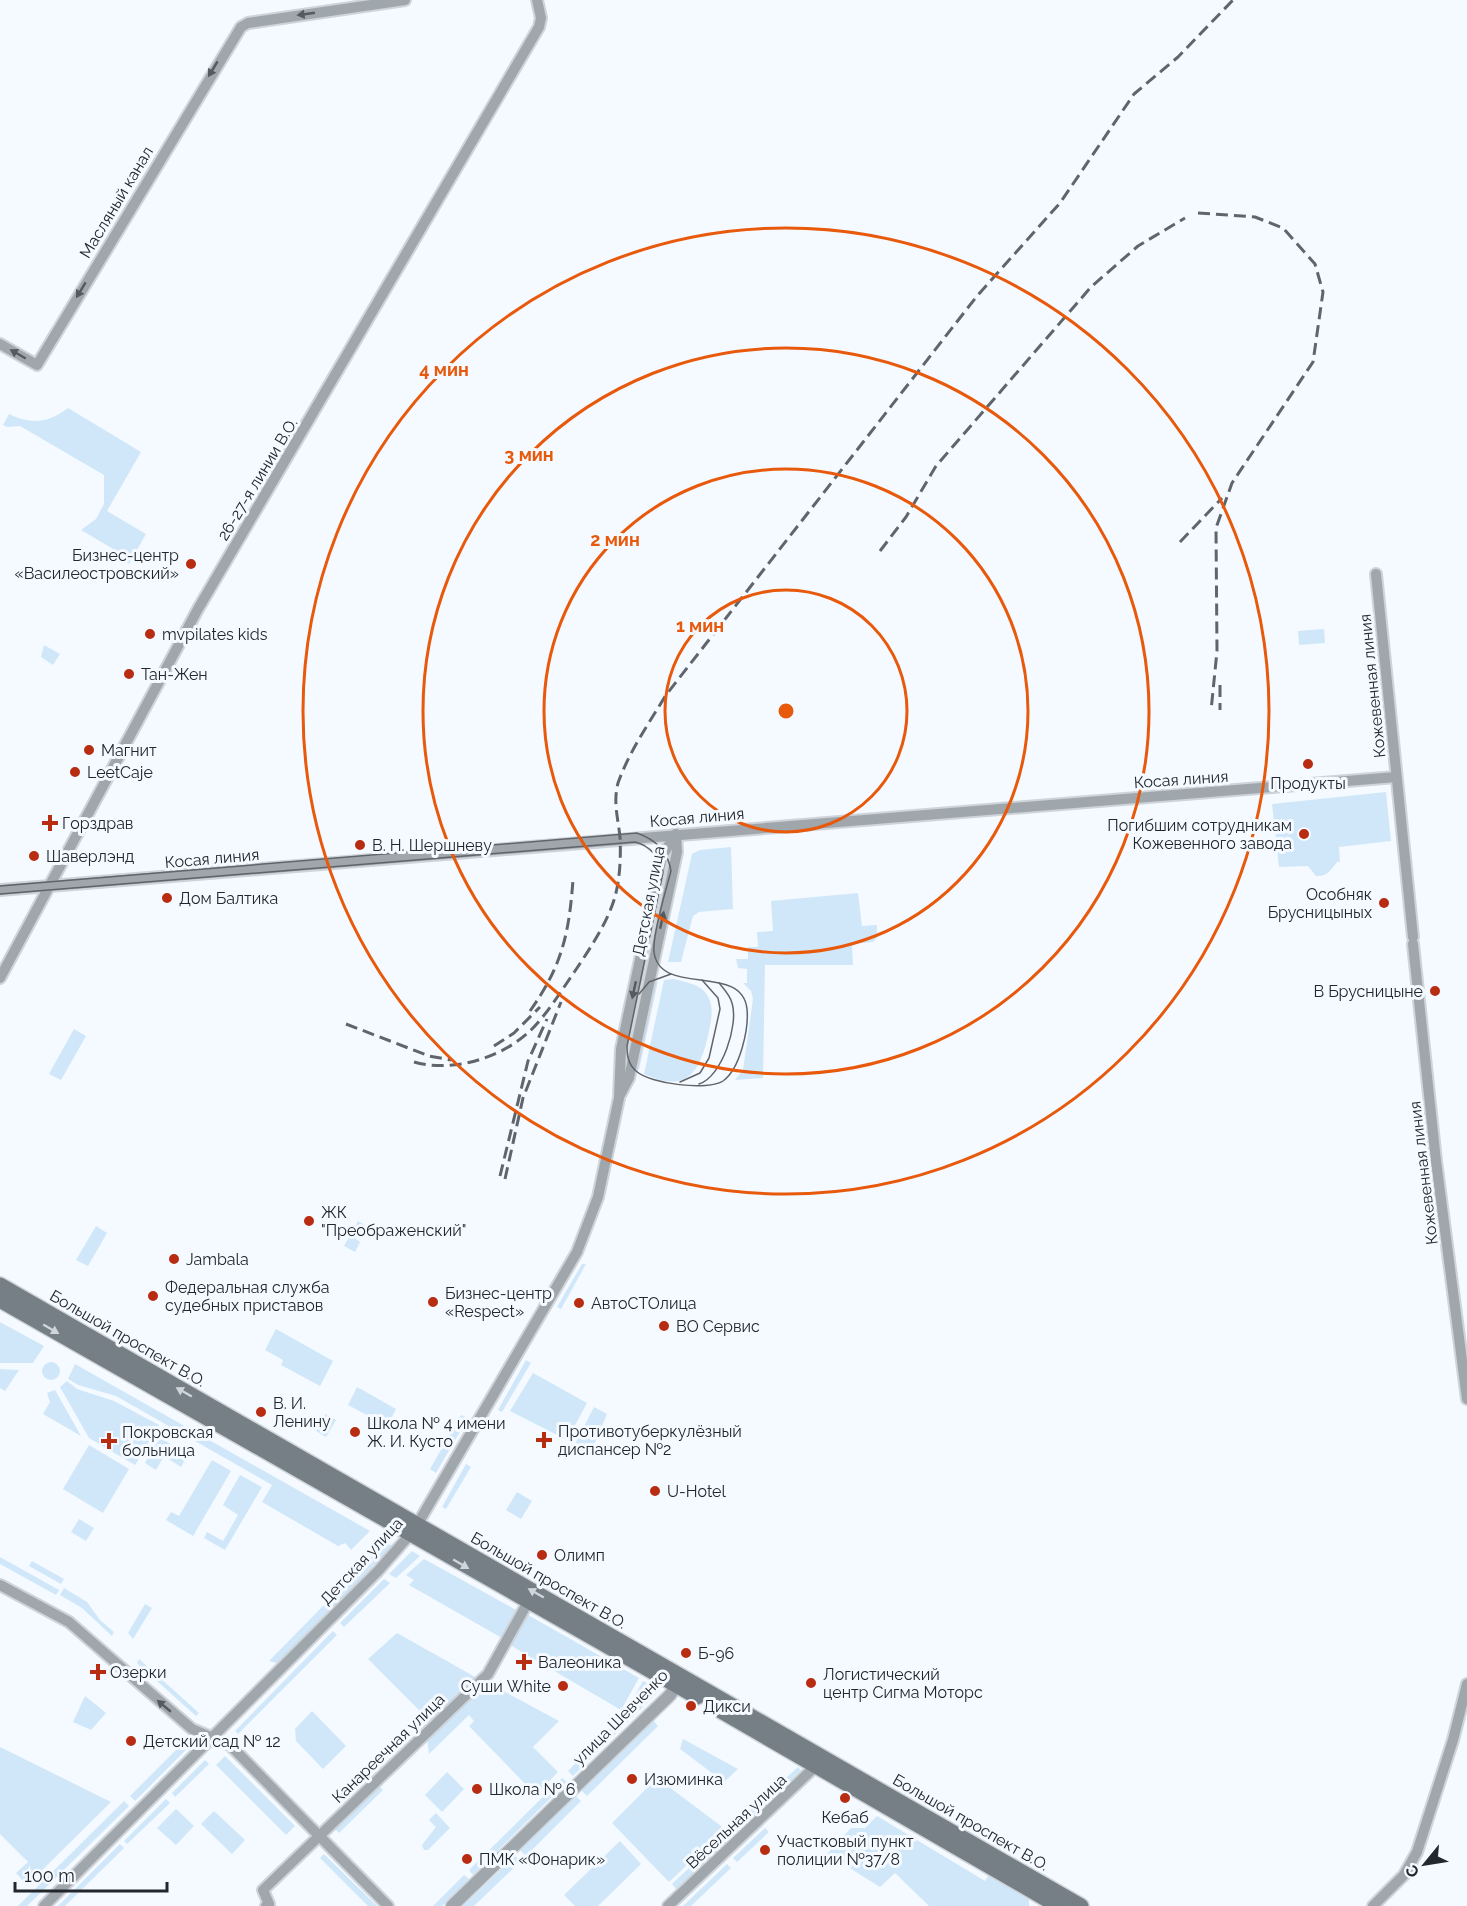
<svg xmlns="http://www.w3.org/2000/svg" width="1467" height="1906" viewBox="0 0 1467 1906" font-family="Raleway,sans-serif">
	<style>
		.green { fill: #d0e7fa }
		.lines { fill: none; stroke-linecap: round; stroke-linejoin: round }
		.minor-casing { stroke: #ced4d9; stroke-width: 14 }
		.tertiary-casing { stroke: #ced4d9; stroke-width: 15 }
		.secondary-casing { stroke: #ced4d9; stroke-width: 18 }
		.minor { stroke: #a0a7ac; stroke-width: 10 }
		.tertiary { stroke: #a0a7ac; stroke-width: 12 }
		.secondary { stroke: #767f86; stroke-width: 15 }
		.tram { stroke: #5f656a; stroke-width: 1.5 }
		.rail { stroke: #5f656a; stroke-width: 3; stroke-dasharray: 12 6; stroke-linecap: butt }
		.oneway { fill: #545a5f }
		.oneway2 { fill: #ced5db }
		.ring { fill: none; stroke: #e8590c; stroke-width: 3 }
		.poi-dot { fill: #b82c12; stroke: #f4faff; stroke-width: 2 }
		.labels { text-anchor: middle; stroke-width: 6; stroke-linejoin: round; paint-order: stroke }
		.street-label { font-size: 16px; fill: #22272c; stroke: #f4faff }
		.poi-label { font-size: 16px; fill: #22272c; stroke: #f4faff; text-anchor: start }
		.centre { fill: #e8590c; stroke: #f4faff; stroke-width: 3 }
		.ring-label { font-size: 18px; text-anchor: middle; font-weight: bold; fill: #e8590c; stroke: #f4faff; stroke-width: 6; stroke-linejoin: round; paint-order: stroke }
	</style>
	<rect width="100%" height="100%" fill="#f4faff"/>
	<g class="green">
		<path d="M68,408l73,44 -34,59 39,23 -17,30 -16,-10 2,-4 -34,-20 15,-11 8,-15v-29l-84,-49 -13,1 -4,-2 6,-11c23,11 39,9 59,-6z"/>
		<polygon points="1324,629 1325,643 1299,645 1298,631"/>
		<polygon points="44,645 60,654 53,665 41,657"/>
		<path d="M1386,792l5,49 -52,6 1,15h-3c-6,8 -10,15 -21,14l-8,-10 -29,1 -7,-63z"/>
		<polygon points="731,847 733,909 699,912 693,916 681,962 668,962 692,854 700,850"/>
		<polygon points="858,893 862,926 877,925 877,938 873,942 852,944 853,965 765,965 763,1078 735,1080 743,1070 753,999 751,991 743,983 747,983 747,969 738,968 736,959 748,959 748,947 758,947 757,932 773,931 771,901"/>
		<path d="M674,979c10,3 22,4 30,12 12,13 7,30 4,45 -9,38 -22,57 -64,38l20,-94z"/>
		<polygon points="658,981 639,1070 636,1068 654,985"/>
		<polygon points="74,1029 86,1036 61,1080 49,1074"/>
		<polygon points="358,1221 368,1227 362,1237 354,1233 352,1236 360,1242 355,1252 344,1246"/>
		<polygon points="96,1226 107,1233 88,1266 76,1260"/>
		<polygon points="582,1264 586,1264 561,1309 557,1307"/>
		<polygon points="0,1304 344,1503 343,1505 0,1310"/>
		<polygon points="0,1322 44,1346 33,1363 0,1363"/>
		<polygon points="276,1329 333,1361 320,1386 281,1365 283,1360 265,1350"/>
		<polygon points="526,1360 531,1363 502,1412 498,1410"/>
		<circle cx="51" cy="1371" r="9"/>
		<polygon points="75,1364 370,1531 351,1550 345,1543 338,1546 262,1502 272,1485 116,1396 78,1385 68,1379"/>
		<polygon points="0,1369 19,1370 5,1391 0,1388"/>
		<polygon points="533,1373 587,1403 567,1440 510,1411"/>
		<polygon points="67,1381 77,1389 114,1401 159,1425 135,1465 89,1438 60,1387"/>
		<polygon points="357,1387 396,1409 387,1426 348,1405"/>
		<polygon points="55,1390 81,1436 43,1414 50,1402 47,1393"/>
		<polygon points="594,1407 607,1414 591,1452 575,1444"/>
		<polygon points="325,1414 336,1420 326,1437 316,1431"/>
		<polygon points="461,1415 468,1418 436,1473 430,1469"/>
		<polygon points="160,1438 188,1454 181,1467 164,1456 156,1470 145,1463"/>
		<polygon points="89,1445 129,1469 103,1513 63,1489"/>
		<polygon points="212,1460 231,1471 193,1536 166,1520 171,1512 179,1516"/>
		<polygon points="466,1464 471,1467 446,1509 442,1507"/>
		<polygon points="240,1475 262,1487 225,1550 204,1538 207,1532 223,1541 238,1515 223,1505"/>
		<polygon points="517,1492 532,1501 521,1519 506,1510"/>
		<polygon points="79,1519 94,1528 86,1541 71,1532"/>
		<polygon points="386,1542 392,1546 285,1657 276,1663 269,1661"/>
		<polygon points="412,1551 420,1556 396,1578 389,1574"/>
		<polygon points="0,1557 59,1590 56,1595 0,1564"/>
		<polygon points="424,1559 518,1611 502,1638 409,1585 414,1580 406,1575"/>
		<polygon points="32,1561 64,1579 61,1584 29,1566"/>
		<polygon points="384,1579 390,1583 344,1627 340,1623"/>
		<polygon points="64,1588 87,1602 100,1620 114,1632 112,1636 82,1608 60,1595"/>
		<polygon points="145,1604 152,1608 133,1639 128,1633"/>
		<polygon points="528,1615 639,1678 621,1710 510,1645"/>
		<polygon points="333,1631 337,1635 238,1734 235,1731"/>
		<polygon points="397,1633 477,1678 431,1722 368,1659"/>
		<polygon points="139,1659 199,1713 196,1716 137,1663"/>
		<polygon points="643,1681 660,1690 573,1776 568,1771 624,1714"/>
		<polygon points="487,1682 559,1721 533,1747 558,1772 536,1795 469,1726 474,1721 469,1715 429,1754 427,1739"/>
		<polygon points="85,1696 106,1713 91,1730 73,1722"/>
		<polygon points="312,1711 346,1746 323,1769 296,1741 295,1729"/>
		<polygon points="653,1720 658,1726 587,1796 581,1790"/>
		<polygon points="683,1739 738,1769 724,1782 680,1749"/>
		<polygon points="185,1741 190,1746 135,1801 130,1796"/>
		<polygon points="0,1747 111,1802 27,1885 16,1873 28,1862 0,1834"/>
		<polygon points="225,1756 295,1826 286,1835 216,1765"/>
		<polygon points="205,1760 209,1764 175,1797 172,1793"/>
		<polygon points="798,1767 801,1770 754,1815 750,1811"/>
		<polygon points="447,1772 464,1789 442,1812 425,1795"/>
		<polygon points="562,1778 567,1782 473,1875 469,1870"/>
		<polygon points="657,1778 725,1829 669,1882 612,1823"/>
		<polygon points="377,1784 383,1790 339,1833 333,1827"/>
		<polygon points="575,1795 581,1801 526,1856 520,1850"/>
		<polygon points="166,1799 170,1803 127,1844 124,1841"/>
		<polygon points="124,1801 129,1806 27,1906 18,1906"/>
		<polygon points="176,1809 194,1826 176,1845 157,1828"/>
		<polygon points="214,1811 245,1840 232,1854 201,1824"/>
		<polygon points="436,1813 450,1828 428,1850 424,1850 422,1845 436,1827 429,1820"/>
		<polygon points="877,1816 985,1881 989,1875 1029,1899 1029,1906 929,1906 895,1873 880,1887 827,1854 851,1828 865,1828"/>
		<polygon points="740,1820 744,1825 676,1889 672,1884"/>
		<polygon points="765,1828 769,1832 737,1862 733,1858"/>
		<polygon points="620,1841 641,1864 598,1906 575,1906 564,1895"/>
		<polygon points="120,1844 124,1848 65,1906 58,1906"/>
		<polygon points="324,1854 377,1906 368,1906 320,1858"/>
		<polygon points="515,1856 521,1861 474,1906 463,1906"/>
		<polygon points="727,1864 731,1868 691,1906 683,1906"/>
		<polygon points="464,1875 469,1879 442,1906 433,1906"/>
	</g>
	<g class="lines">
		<g class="minor-casing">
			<g id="minor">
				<polyline points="0,344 37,365 241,27 248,23 405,0"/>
				<polyline points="1376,574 1413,937"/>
				<polyline points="0,890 1396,777"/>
				<polyline points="1413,944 1436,1161 1467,1399"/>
				<polyline points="0,978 198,609 539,27 541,18 537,0"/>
				<polyline points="620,1095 629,1078 677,852 676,834"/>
				<polyline points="417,1525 577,1252 598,1197 619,1098 621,1049 662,856 676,834"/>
				<polyline points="0,1585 69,1622 192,1729 230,1745 388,1906"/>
				<polyline points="44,1906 378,1571 414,1530"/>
				<polyline points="266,1906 269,1904 263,1890 488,1674 528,1602"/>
				<polyline points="668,1906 820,1762"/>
				<polyline points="1373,1906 1404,1875 1417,1852 1453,1740 1467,1684"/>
			</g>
		</g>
		<g class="tertiary-casing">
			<polyline id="tertiary" points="452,1906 670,1695 681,1678"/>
		</g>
		<g class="secondary-casing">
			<g id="secondary">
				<polyline points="0,1285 1081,1906"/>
				<polyline points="0,1300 697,1697"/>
				<polyline points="721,1711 1058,1906"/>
			</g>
		</g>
		<use href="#minor" class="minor"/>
		<use href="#tertiary" class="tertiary"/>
		<use href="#secondary" class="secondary"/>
		<g class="tram">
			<path d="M0,886l637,-53c19,7 31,18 34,38 -5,19 -19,64 -17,81 6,46 88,10 93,57 2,20 -7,60 -24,72 -15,10 -73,3 -87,-10 -8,-7 -9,-16 -9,-25l36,-174c-5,-15 -12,-26 -28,-30l-635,52"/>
			<polyline points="639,994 649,982 671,974"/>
			<polyline points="680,1082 700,1073 709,1058 720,1009 718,998 702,980"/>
			<path d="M699,1084c23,-7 40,-60 33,-81 -2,-8 -8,-14 -13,-20"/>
		</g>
		<g class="rail">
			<polyline points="1198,213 1255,217 1283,228 1315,264 1323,292 1313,362 1232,483 1216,528 1217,651 1211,711"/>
			<polyline points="1180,542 1222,498"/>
			<polyline points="880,551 906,517 936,466 1091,287 1138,246 1185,218"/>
			<polyline points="1220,685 1220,710"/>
			<path d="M530,1011c32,-45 39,-77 43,-131"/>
			<polyline points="346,1024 429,1056 451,1060"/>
			<polyline points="494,1046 514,1033 540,1007"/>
			<path d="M414,1062c39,11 88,-4 117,-32 17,-17 30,-39 44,-59 14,-21 31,-46 39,-71 6,-19 7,-43 6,-63 -2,-19 -7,-35 -2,-54 11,-31 31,-60 48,-88l311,-399 83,-93 74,-109 44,-37 55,-57"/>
			<polyline points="500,1176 528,1061 547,1019"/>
			<polyline points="505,1179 523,1098 561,1002"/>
		</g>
	</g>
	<defs><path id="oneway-solid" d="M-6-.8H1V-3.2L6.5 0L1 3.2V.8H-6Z" transform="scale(1.5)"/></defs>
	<g class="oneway">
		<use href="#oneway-solid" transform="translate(306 14) rotate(172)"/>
		<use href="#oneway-solid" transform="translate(213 69) rotate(121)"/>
		<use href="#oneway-solid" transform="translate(81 290) rotate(121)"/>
		<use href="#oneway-solid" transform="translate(18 354) rotate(-150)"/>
		<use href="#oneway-solid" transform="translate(662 920) rotate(-78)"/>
		<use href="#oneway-solid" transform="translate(634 990) rotate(102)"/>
		<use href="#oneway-solid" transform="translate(164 1706) rotate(-140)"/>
	</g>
	<g class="oneway2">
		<use href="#oneway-solid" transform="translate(51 1329) rotate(30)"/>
		<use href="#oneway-solid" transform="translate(184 1392) rotate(-150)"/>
		<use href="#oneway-solid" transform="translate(461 1564) rotate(30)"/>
		<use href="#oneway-solid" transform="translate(536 1593) rotate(-150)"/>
	</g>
	<g class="ring">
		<circle cx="786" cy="711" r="121"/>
		<circle cx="786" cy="711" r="242"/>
		<circle cx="786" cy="711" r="363"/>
		<circle cx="786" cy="711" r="483"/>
	</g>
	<g class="poi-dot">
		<circle cx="191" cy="564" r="6"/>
		<circle cx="150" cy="634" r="6"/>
		<circle cx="129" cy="674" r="6"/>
		<circle cx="89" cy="750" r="6"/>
		<circle cx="1308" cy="764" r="6"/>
		<circle cx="75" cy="772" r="6"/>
		<path d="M47 814h6v6h6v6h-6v6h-6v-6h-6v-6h6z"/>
		<circle cx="1304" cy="834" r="6"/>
		<circle cx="360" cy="845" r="6"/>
		<circle cx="34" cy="856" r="6"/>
		<circle cx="167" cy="898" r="6"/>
		<circle cx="1384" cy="903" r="6"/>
		<circle cx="1435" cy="991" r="6"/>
		<circle cx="309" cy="1221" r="6"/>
		<circle cx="174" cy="1259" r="6"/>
		<circle cx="153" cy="1296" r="6"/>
		<circle cx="433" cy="1302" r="6"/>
		<circle cx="579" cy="1303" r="6"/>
		<circle cx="664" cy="1326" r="6"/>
		<circle cx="261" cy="1412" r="6"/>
		<circle cx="355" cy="1432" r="6"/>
		<path d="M541 1431h6v6h6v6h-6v6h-6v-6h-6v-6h6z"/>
		<path d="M106 1432h6v6h6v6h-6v6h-6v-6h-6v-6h6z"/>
		<circle cx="655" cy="1491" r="6"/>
		<circle cx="542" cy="1555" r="6"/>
		<circle cx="686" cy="1653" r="6"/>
		<path d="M521 1653h6v6h6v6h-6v6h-6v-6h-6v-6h6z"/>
		<path d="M95 1663h6v6h6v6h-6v6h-6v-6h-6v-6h6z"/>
		<circle cx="811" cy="1683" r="6"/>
		<circle cx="563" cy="1686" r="6"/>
		<circle cx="691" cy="1706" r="6"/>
		<circle cx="131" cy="1741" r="6"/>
		<circle cx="632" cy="1779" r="6"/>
		<circle cx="477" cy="1789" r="6"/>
		<circle cx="845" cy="1798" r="6"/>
		<circle cx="765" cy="1850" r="6"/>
		<circle cx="467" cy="1859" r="6"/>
	</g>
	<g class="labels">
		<g class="street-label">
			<text transform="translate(116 202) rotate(-59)" y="6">Масляный канал</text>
			<text transform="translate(257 479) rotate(-59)" y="6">26-27-я линии В.О.</text>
			<text transform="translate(1372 686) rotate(-96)" y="6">Кожевенная линия</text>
			<text transform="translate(1181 779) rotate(-4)" y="6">Косая линия</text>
			<text transform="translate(697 817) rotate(-5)" y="6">Косая линия</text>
			<text transform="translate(212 858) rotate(-5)" y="6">Косая линия</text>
			<text transform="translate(648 901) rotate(-79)" y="6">Детская улица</text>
			<text transform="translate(1423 1173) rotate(-97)" y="6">Кожевенная линия</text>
			<text transform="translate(128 1338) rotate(30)" y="6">Большой проспект В.О.</text>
			<text transform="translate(361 1561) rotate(-47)" y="6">Детская улица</text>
			<text transform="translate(549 1580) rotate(30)" y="6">Большой проспект В.О.</text>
			<text transform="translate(620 1717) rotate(-45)" y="6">улица Шевченко</text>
			<text transform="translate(388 1748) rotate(-44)" y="6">Канареечная улица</text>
			<text transform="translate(736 1821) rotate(-43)" y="6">Вёсельная улица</text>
			<text transform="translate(971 1822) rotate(30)" y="6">Большой проспект В.О.</text>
		</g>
		<g class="poi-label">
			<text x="179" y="561" text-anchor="end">Бизнес-центр<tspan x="179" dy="18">«Василеостровский»</tspan></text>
			<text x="162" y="640">mvpilates kids</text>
			<text x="141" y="680">Тан-Жен</text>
			<text x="101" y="756">Магнит</text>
			<text x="87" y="778">LeetCaje</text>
			<text x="1308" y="789" text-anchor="middle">Продукты</text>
			<text x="62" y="829">Горздрав</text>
			<text x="1292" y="831" text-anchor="end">Погибшим сотрудникам<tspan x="1292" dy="18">Кожевенного завода</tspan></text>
			<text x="372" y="851">В. Н. Шершневу</text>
			<text x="46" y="862">Шаверлэнд</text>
			<text x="1372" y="900" text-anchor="end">Особняк<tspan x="1372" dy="18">Брусницыных</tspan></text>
			<text x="179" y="904">Дом Балтика</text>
			<text x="1423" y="997" text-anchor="end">В Брусницыне</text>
			<text x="321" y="1218">ЖК<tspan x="321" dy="18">"Преображенский"</tspan></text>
			<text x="186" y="1265">Jambala</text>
			<text x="165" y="1293">Федеральная служба<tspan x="165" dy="18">судебных приставов</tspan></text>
			<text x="445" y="1299">Бизнес-центр<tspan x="445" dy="18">«Respect»</tspan></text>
			<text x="591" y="1309">АвтоСТОлица</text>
			<text x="676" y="1332">ВО Сервис</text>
			<text x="273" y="1409">В. И.<tspan x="273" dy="18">Ленину</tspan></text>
			<text x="367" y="1429">Школа № 4 имени<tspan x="367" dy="18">Ж. И. Кусто</tspan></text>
			<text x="558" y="1437">Противотуберкулёзный<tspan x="558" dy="18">диспансер №2</tspan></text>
			<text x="122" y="1438">Покровская<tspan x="122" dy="18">больница</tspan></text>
			<text x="667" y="1497">U-Hotel</text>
			<text x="554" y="1561">Олимп</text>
			<text x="698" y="1659">Б-96</text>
			<text x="538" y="1668">Валеоника</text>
			<text x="110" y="1678">Озерки</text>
			<text x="823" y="1680">Логистический<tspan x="823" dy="18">центр Сигма Моторс</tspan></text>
			<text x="551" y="1692" text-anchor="end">Суши White</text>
			<text x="703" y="1712">Дикси</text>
			<text x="143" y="1747">Детский сад № 12</text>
			<text x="644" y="1785">Изюминка</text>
			<text x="489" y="1795">Школа № 6</text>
			<text x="845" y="1823" text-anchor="middle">Кебаб</text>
			<text x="777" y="1847">Участковый пункт<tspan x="777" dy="18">полиции №37/8</tspan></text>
			<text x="479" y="1865">ПМК «Фонарик»</text>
		</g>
	</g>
	<circle cx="786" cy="711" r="9" class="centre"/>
	<g class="ring-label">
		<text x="444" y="376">4 мин</text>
		<text x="529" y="461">3 мин</text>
		<text x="615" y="546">2 мин</text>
		<text x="700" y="632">1 мин</text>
	</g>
	<g transform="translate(1425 1864) rotate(240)" stroke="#f4faff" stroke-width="4.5" paint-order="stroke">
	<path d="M0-4.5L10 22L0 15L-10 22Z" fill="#22272c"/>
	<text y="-9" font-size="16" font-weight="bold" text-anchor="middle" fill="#22272c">С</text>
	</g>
	<path d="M15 1882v9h152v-9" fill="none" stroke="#22272c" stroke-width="3"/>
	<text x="24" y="1882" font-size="18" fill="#22272c" stroke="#f4faff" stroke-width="4.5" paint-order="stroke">100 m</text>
</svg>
